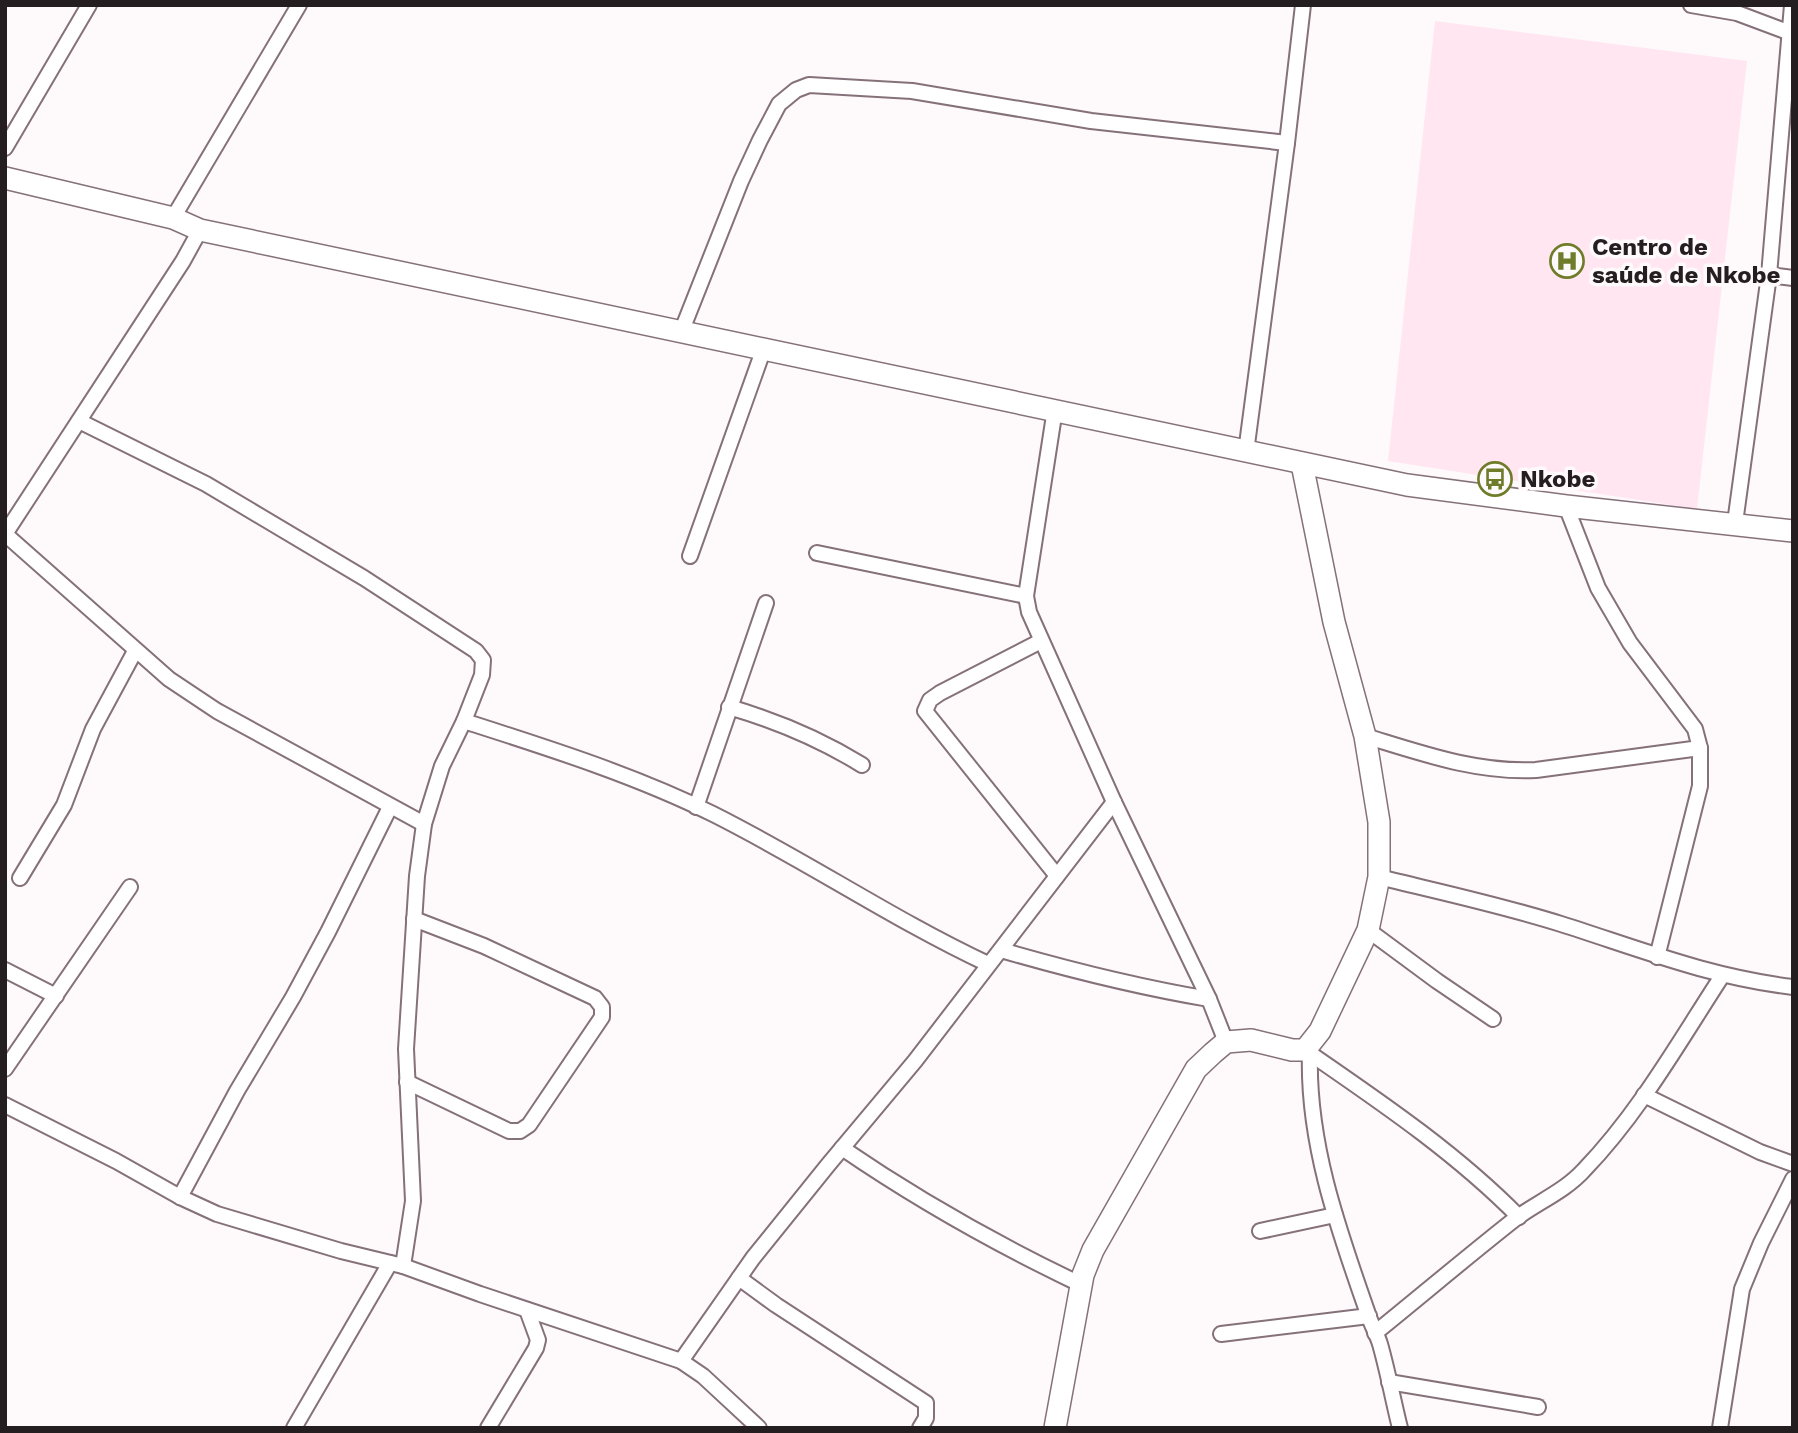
<svg xmlns="http://www.w3.org/2000/svg" width="1798" height="1433" viewBox="0 0 1798 1433" font-family="'Work Sans',sans-serif">
	<style>
		.built { fill: #ffe6f1 }
		.lines { fill: none; stroke-linecap: round; stroke-linejoin: round }
		.street-casing { stroke: #85717a; stroke-width: 18 }
		.secondary-casing { stroke: #85717a; stroke-width: 24 }
		.street { stroke: #fff; stroke-width: 14 }
		.secondary { stroke: #fff; stroke-width: 21 }
		.labels { text-anchor: middle; stroke-width: 7; stroke-linejoin: round; paint-order: stroke }
		.poi-label { font-size: 24px; font-weight: bold; fill: #251e21; stroke: #fef9fb; text-anchor: start }
	</style>
	<rect width="100%" height="100%" fill="#fef9fb"/>
	<polygon class="built" points="1435,21 1747,61 1697,509 1388,461"/>
	<g class="lines">
		<g class="street-casing">
			<g id="street">
				<polyline points="1691,5 1737,13 1793,34"/>
				<polyline points="5,148 89,5"/>
				<polyline points="173,218 299,5"/>
				<polyline points="1769,275 1793,278"/>
				<polyline points="682,330 741,181 760,140 779,104 796,90 809,85 912,91 1091,121 1287,143"/>
				<polyline points="1055,409 1026,596 1029,612 1114,802 1209,999 1226,1042"/>
				<polyline points="79,421 206,484 364,578 476,651 483,660 482,675 464,721 442,766 424,824 417,876 406,1049 413,1201 403,1266"/>
				<polyline points="1246,452 1287,143 1303,5"/>
				<polyline points="1566,506 1598,588 1630,643 1695,729 1700,748 1700,786 1657,957"/>
				<polyline points="1735,523 1769,275 1792,5"/>
				<polyline points="5,534 169,679 217,711 424,824"/>
				<polyline points="5,534 183,261 200,230"/>
				<polyline points="817,553 1026,596"/>
				<polyline points="690,556 764,348"/>
				<polyline points="1041,641 940,693 930,700 925,711 1057,876"/>
				<path d="M729,707c48,14 91,32 133,58"/>
				<path d="M464,721c84,27 170,54 249,93 94,47 181,106 275,150"/>
				<path d="M1365,736c56,17 111,37 171,34l164,-22"/>
				<polyline points="696,807 766,603"/>
				<path d="M1379,877c61,15 122,28 182,47 79,25 148,53 232,63"/>
				<polyline points="20,878 64,805 93,729 135,651"/>
				<polyline points="1368,930 1437,981 1493,1019"/>
				<path d="M1001,950c69,20 137,37 208,49"/>
				<polyline points="5,970 56,996"/>
				<path d="M1305,1050c74,51 150,102 214,167"/>
				<path d="M1310,1053c-3,90 29,178 58,261 3,10 9,20 12,30 8,28 13,56 20,84"/>
				<polyline points="5,1069 130,887"/>
				<polyline points="407,1082 509,1131 520,1131 529,1125 602,1017 602,1007 595,998 484,946 414,919"/>
				<polyline points="1644,1095 1760,1152 1793,1164"/>
				<polyline points="5,1105 116,1161 180,1197 217,1214 341,1251 403,1266 480,1294 681,1361 703,1376 759,1428"/>
				<path d="M842,1148c76,52 156,97 240,137"/>
				<polyline points="180,1197 237,1091 293,997 328,932 390,807"/>
				<polyline points="1260,1231 1335,1215"/>
				<polyline points="739,1278 776,1305 926,1403 926,1418 920,1428"/>
				<path d="M1375,1333c47,-38 93,-77 140,-114 23,-17 50,-28 69,-49 55,-57 95,-128 138,-194"/>
				<polyline points="1221,1334 1369,1316"/>
				<polyline points="681,1361 753,1258 828,1165 915,1061 1114,802"/>
				<polyline points="1389,1382 1538,1407"/>
				<polyline points="294,1428 390,1263"/>
				<polyline points="488,1428 536,1348 538,1340 527,1310"/>
				<polyline points="1720,1428 1742,1289 1761,1243 1793,1179"/>
			</g>
		</g>
		<g class="secondary-casing">
			<g id="secondary">
				<polyline points="5,178 173,218 200,230 1407,485 1566,506 1793,531"/>
				<polyline points="1055,1428 1083,1275 1093,1250 1196,1069 1213,1053 1226,1042 1251,1040 1292,1050 1305,1050 1320,1031 1368,930 1379,877 1379,822 1365,736 1334,622 1302,464"/>
			</g>
		</g>
		<use href="#street" class="street"/>
		<use href="#secondary" class="secondary"/>
	</g>
	<defs>
		<g id="hospital-ring" transform="scale(1.75)"><circle r="9.5" fill="#fef9fb" stroke="#6f7c29" stroke-width="1.5"/><path d="M-5-5h3v3.5h4V-5h3V5h-3V1.5h-4V5h-3Z" fill="#6f7c29"/></g>
		<g id="bus-ring" transform="scale(1.75)"><circle r="9.5" fill="#fef9fb" stroke="#6f7c29" stroke-width="1.5"/><path d="M-5-6H5V4H4V6H2V4H-2V6H-4V4H-5ZM-3.5-4V0h7V-4ZM-3.5 1.2v1.5H-2V1.2ZM2 1.2v1.5H3.5V1.2Z" fill="#6f7c29"/></g>
	</defs>
	<g fill-rule="evenodd">
		<use href="#hospital-ring" x="1567" y="261"/>
		<use href="#bus-ring" x="1495" y="479"/>
	</g>
	<g class="labels">
		<g class="poi-label">
			<text x="1592" y="255">Centro de<tspan x="1592" dy="28">saúde de Nkobe</tspan></text>
			<text x="1520" y="487">Nkobe</text>
		</g>
	</g>
	<rect width="1798" height="1433" fill="none" stroke="#251e21" stroke-width="14"/>
</svg>
